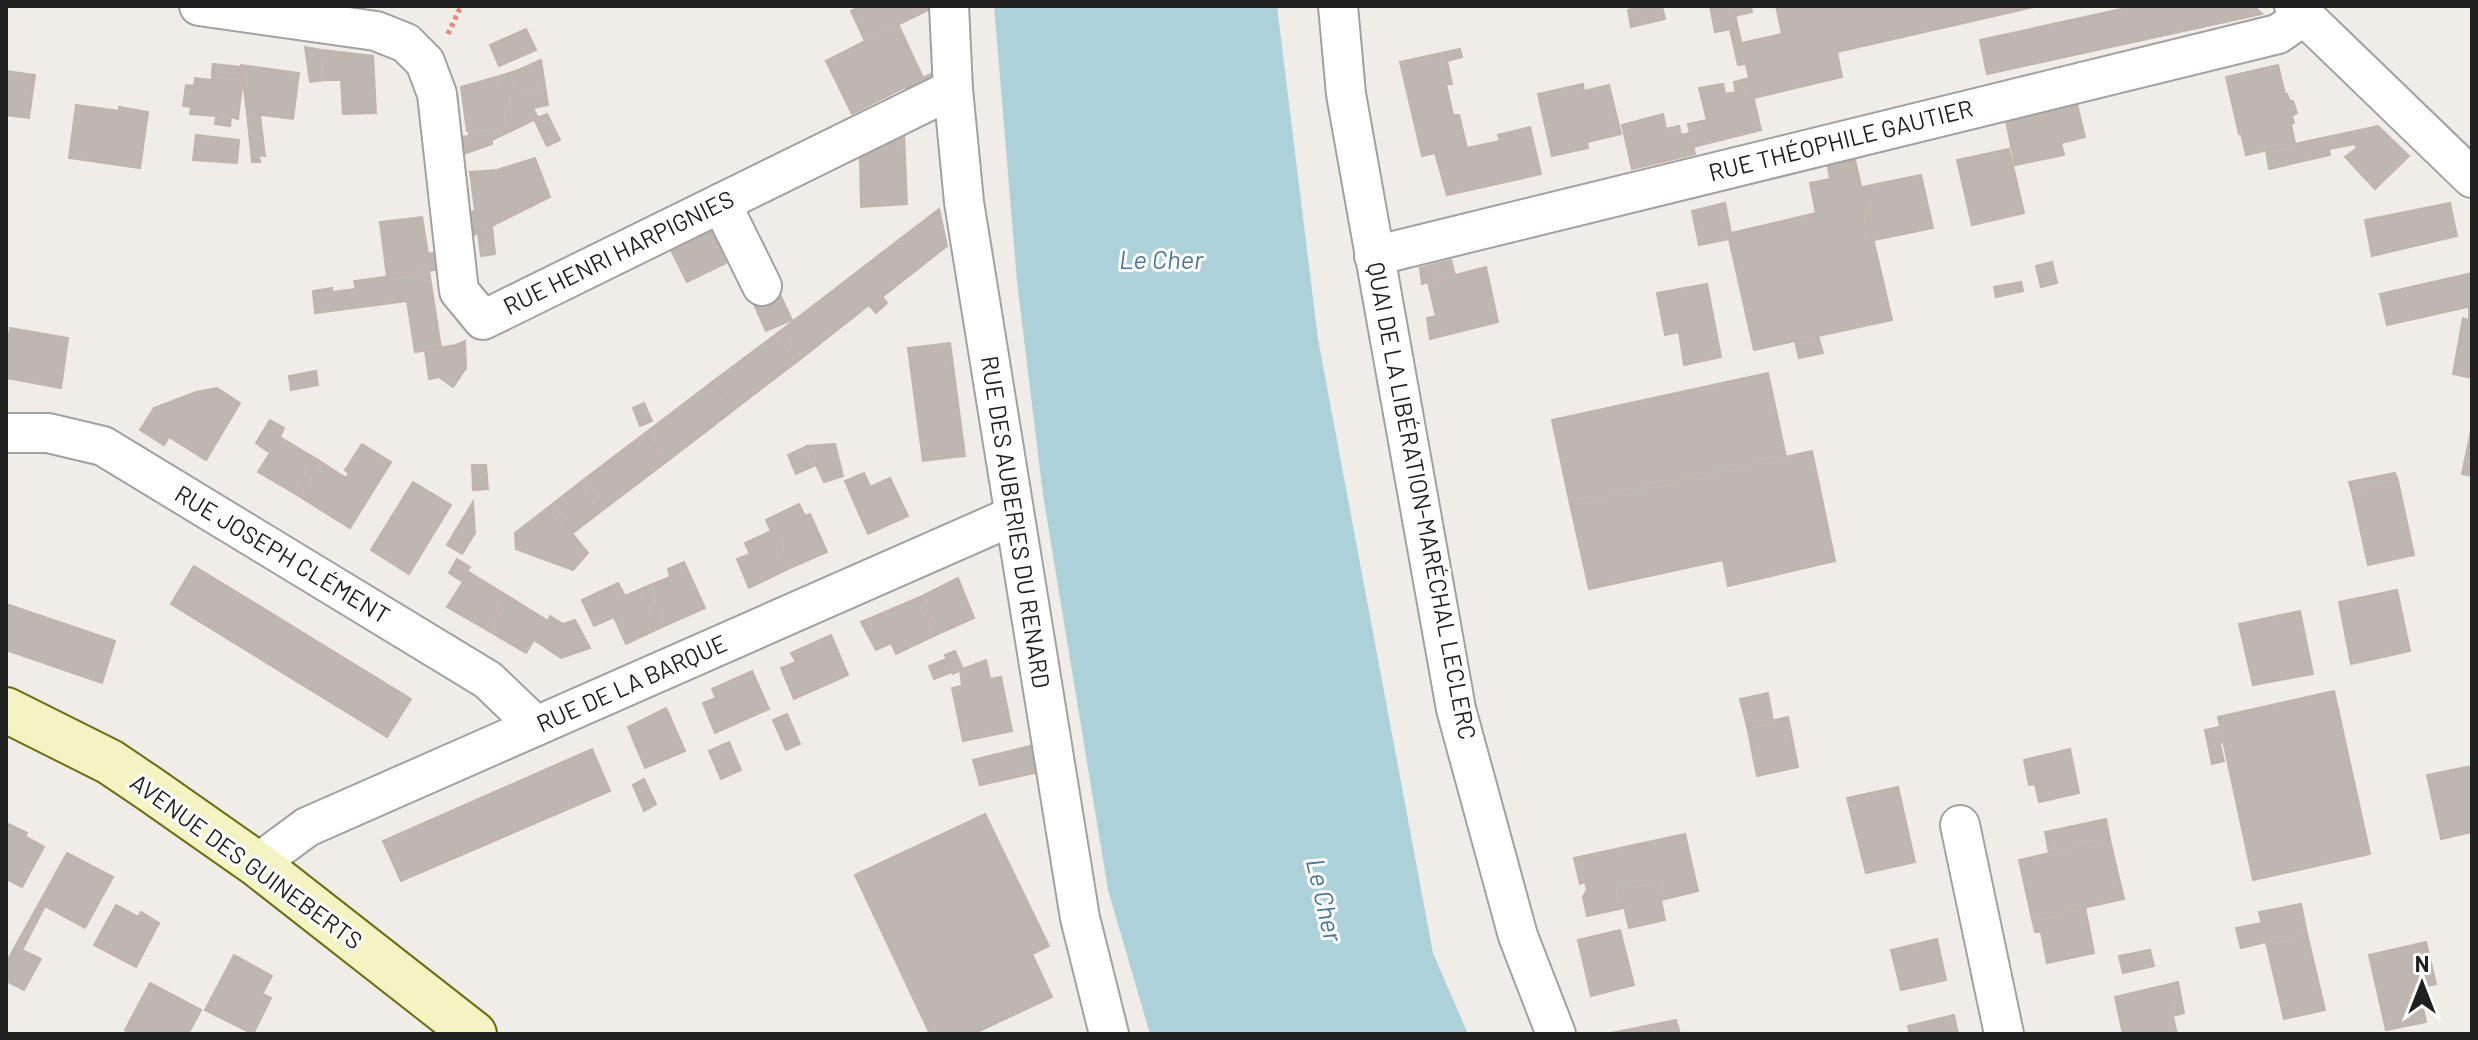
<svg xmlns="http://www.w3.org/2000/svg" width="2478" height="1040" viewBox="0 0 2478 1040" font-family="Barlow,sans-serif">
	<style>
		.water { fill: #add1d9 }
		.building { fill: #bdb6b1; stroke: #c0b4ac; stroke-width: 2 }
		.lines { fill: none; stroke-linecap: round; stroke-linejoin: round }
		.street-casing { stroke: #a1a1a1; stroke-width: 42 }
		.secondary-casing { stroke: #696f10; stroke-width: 48 }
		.path { stroke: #ed837c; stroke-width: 5; stroke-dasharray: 4 4; stroke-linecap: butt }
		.street { stroke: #fff; stroke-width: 38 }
		.secondary { stroke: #f3f4c2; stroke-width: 44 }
		.labels { text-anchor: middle; stroke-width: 6; stroke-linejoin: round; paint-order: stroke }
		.street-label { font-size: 24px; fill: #202020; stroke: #fff }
		.water-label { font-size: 26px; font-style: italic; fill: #4e7798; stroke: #fff }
	</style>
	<rect width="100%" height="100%" fill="#f0ede8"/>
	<polygon class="water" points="994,6 1277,6 1318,339 1433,953 1468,1034 1150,1034 1108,890 1043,495 1017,282"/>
	<g class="building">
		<polygon points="861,6 928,6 930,9 865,41 851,11"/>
		<polygon points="1645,6 1662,6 1665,19 1631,27 1628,10"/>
		<polygon points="1710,6 1733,6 1738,28 1715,32"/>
		<polygon points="1733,6 1751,6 1752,12 1735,16"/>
		<polygon points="1776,6 2038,6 1837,52 1842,77 1754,98 1741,43 1782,34"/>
		<polygon points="2135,6 2254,6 2262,14 1987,74 1980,40"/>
		<polygon points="898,24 923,78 936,71 938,89 912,103 905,87 852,114 826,61"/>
		<polygon points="1738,28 1746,64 1738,65 1730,29"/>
		<polygon points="526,29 536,50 499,66 490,45"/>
		<polygon points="305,47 322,50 327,80 310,82"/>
		<polygon points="1460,49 1462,57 1447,61 1452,84 1446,84 1453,115 1459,115 1467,148 1500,141 1498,135 1530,127 1541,174 1447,195 1435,153 1422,156 1400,62"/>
		<polygon points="322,50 373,56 376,113 343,114 341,80 327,80"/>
		<polygon points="541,60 545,86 523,96 518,70"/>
		<polygon points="213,64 241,67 243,78 212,73"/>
		<polygon points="241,65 299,73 293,119 247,113"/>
		<polygon points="2278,65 2285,94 2287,94 2289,100 2293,101 2297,113 2292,116 2294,123 2291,124 2295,144 2246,155 2241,133 2239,134 2226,77"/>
		<polygon points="518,70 523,96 545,86 548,105 533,108 538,118 511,131 503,75"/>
		<polygon points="6,71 35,75 29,118 6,115"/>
		<polygon points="212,73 243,78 238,119 231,117 230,126 215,124 216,116 190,114 191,107 183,106 186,85 194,86 195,78 212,80"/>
		<polygon points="503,75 511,131 492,140 491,133 469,136 469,131 467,131 461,87"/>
		<polygon points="1749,78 1761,130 1693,147 1688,124 1707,120 1699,88 1723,84 1725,94 1736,92 1734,82"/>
		<polygon points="1583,84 1584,91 1609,85 1621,134 1587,142 1588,148 1552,156 1538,94"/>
		<polygon points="2077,104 2085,137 2061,143 2064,155 2015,165 2006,121"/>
		<polygon points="76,105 119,111 119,107 148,112 140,168 69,158"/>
		<polygon points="247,113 260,115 265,156 259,155 260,162 252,162"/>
		<polygon points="547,114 560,140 547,146 534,119"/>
		<polygon points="1663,114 1666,129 1679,126 1681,135 1690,133 1695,154 1632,169 1622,125"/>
		<polygon points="2378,126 2409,156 2375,189 2345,157 2357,148 2355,144 2329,149 2330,155 2269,169 2266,150"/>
		<polygon points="491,133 492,144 455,157 453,138"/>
		<polygon points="904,134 907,204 861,207 860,155"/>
		<polygon points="196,135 239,140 237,163 193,160"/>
		<polygon points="2009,149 2024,213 1972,225 1957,160"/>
		<polygon points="535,158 550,197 478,233 470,172 497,170"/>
		<polygon points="1855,160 1892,320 1754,350 1729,239 1699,245 1692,211 1725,203 1731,233 1816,213 1810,183 1830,179 1828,166"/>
		<polygon points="1921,175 1933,228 1874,240 1862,187"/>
		<polygon points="2450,203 2457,236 2372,256 2365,220"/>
		<polygon points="939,209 947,246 882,297 887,303 876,313 869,305 799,360 779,332"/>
		<polygon points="475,211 478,233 464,240 460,213"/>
		<polygon points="422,217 428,254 433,253 435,270 387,277 380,222"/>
		<polygon points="707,223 726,263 687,282 667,242"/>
		<polygon points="492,226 495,254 481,256 478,233"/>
		<polygon points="1451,260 1455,275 1422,284 1420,268"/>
		<polygon points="2052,262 2057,283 2041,287 2036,266"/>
		<polygon points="1486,267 1498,322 1430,339 1427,318 1436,316 1428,282"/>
		<polygon points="429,271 441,348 415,352 407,301 315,313 313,291 332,288 332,292 356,289 354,281"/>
		<polygon points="2472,273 2472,306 2387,325 2380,294"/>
		<polygon points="2021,282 2023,291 1996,297 1994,287"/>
		<polygon points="1707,284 1721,357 1684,365 1679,332 1665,335 1657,293"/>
		<polygon points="777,288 792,320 766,331 752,300"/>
		<polygon points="2472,306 2472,378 2453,374 2463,318 2469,320 2469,307"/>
		<polygon points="10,328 68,338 61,388 6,378 6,353"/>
		<polygon points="779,332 799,360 735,409 712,382"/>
		<polygon points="1818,336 1823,353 1799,358 1795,341"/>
		<polygon points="465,341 466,368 453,387 439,377 429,379 425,350 456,345"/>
		<polygon points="950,343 965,456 923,461 908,348"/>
		<polygon points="316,371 318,385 291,390 289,376"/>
		<polygon points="1768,373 1786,457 1570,504 1552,420"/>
		<polygon points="712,382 735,409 666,462 644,434"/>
		<polygon points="217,388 240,403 206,460 169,437 164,445 140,430 154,408 196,392"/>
		<polygon points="644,403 652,421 640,426 633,408"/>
		<polygon points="270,420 284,428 280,437 318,460 297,495 258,472 270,453 256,443"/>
		<polygon points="2472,426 2472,476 2462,474"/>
		<polygon points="644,434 666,462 604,509 582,481"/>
		<polygon points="362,444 391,462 350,528 297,495 318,460 346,478 349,473 345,470"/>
		<polygon points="835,444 843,476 824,482 807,446"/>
		<polygon points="807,446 816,465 796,474 788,455"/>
		<polygon points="1812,451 1835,561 1728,586 1723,560 1589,589 1570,504"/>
		<polygon points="472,465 486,465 488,489 473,490"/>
		<polygon points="864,473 870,487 890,478 908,516 868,534 845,481"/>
		<polygon points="2395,473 2398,481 2352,492 2349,482"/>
		<polygon points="582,481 604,509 573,533 550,506"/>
		<polygon points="2398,481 2414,555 2368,565 2352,492"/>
		<polygon points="413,482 451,505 409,574 371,550"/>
		<polygon points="473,502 475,533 462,554 447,545"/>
		<polygon points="799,504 805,516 810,514 827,552 788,569 766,520"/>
		<polygon points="550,506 588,553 573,570 516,549 515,533"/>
		<polygon points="771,531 788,569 749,588 737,559 750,554 745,543"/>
		<polygon points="457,559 470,567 467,571 508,596 487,630 447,607 463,582 449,573"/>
		<polygon points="684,562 705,608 662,627 643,588 670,577 668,569"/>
		<polygon points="194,566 411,699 387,737 171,604"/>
		<polygon points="958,578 974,618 936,635 920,597"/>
		<polygon points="618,583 625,596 643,588 662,627 626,644 614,617 594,626 582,600"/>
		<polygon points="2397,590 2410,651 2351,664 2339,602"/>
		<polygon points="508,596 548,621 550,616 563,624 575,620 590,648 561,658 534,640 526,653 487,630"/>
		<polygon points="920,597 936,635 896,654 891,643 876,650 861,622"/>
		<polygon points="6,604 115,641 102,683 6,650"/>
		<polygon points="2300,611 2313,674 2253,685 2239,624"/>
		<polygon points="831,635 848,675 794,699 781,668 796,662 791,653"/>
		<polygon points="955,651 963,669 953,674 945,655"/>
		<polygon points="946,659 952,672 934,679 929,666"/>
		<polygon points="986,660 990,679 1001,677 1012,731 963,741 952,688 962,686 960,670"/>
		<polygon points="752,671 769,709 715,733 703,703 716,698 712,689"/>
		<polygon points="2334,691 2370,854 2253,880 2218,717"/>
		<polygon points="1768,693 1773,721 1747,726 1740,699"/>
		<polygon points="666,708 685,751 645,768 628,727"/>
		<polygon points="787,714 800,744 786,750 773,720"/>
		<polygon points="1788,717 1798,767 1757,776 1747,726"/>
		<polygon points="2220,727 2223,740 2220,744 2224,761 2212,764 2205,730"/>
		<polygon points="729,742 741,770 721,779 709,751"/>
		<polygon points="1034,745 1039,772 980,785 973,760"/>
		<polygon points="592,749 610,791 401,881 383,841"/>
		<polygon points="2070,749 2079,793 2039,802 2035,784 2029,785 2024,760"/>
		<polygon points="2472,766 2472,832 2441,839 2427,775"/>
		<polygon points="644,779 656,804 644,811 633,785"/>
		<polygon points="1898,787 1915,862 1866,873 1847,798"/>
		<polygon points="985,814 1049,946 1032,954 1052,997 973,1034 930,1034 855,875"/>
		<polygon points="2106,819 2110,840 2049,853 2045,832"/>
		<polygon points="6,823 27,833 25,836 44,847 22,887 6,879"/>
		<polygon points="1685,834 1698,891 1661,900 1657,880 1620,888 1624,908 1587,916 1583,897 1587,890 1585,882 1580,884 1574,858"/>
		<polygon points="2110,840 2124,899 2032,919 2019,860"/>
		<polygon points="67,853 113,877 85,928 45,906 22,950 41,959 24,990 6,981 6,963"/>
		<polygon points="1657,880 1665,920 1629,928 1620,888"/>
		<polygon points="2301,904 2307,934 2266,942 2259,912"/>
		<polygon points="116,905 138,917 141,912 159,923 136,967 94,945"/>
		<polygon points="2085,907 2094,953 2047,963 2041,932 2035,932 2032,919"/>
		<polygon points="2262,923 2266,942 2241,948 2236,928"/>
		<polygon points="1620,930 1634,985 1591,996 1578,940"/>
		<polygon points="2307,934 2325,1010 2284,1019 2266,942"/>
		<polygon points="1937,939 1946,980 1901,990 1891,950"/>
		<polygon points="2426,942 2436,984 2419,988 2426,1022 2386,1030 2369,955"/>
		<polygon points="2150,950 2154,966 2123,973 2119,956"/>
		<polygon points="234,955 272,976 262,994 271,998 253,1034 205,1010"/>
		<polygon points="2178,982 2184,1013 2173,1016 2166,985"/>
		<polygon points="150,983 201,1010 188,1034 132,1034 125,1030"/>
		<polygon points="2166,985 2177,1034 2123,1034 2115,997"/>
		<polygon points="1954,1015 1958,1034 1910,1034 1908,1026"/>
		<polygon points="1676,1020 1680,1034 1611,1034 1611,1033"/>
	</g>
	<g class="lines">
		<g class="street-casing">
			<g id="street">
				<polyline points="199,6 376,31 406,43 425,62 437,94 459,291 483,320 953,89"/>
				<polyline points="949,6 953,89 964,202 1080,918 1109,1034"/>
				<polyline points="1338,6 1346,94 1456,709 1518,936 1556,1034"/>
				<polyline points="2294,6 2472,178"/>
				<polyline points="721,203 762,286"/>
				<polyline points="1374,256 2278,34 2304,16"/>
				<polyline points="6,433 48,433 103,446 488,680 536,726"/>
				<polyline points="1960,825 2004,1034"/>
				<polyline points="257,864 307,827 1013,516"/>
			</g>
		</g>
		<g class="secondary-casing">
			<polyline id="secondary" points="6,710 110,762 150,789 257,864 474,1034"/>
		</g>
		<polyline class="path" points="448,34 461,6"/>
		<use href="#street" class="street"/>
		<use href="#secondary" class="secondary"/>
	</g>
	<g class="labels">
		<g class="street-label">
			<text transform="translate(1841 141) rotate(-14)" y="8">RUE THÉOPHILE GAUTIER</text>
			<text transform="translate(619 253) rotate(-26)" y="8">RUE HENRI HARPIGNIES</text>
			<text transform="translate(1421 501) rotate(79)" y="8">QUAI DE LA LIBÉRATION-MARÉCHAL LECLERC</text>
			<text transform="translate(1015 522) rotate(81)" y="8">RUE DES AUBERIES DU RENARD</text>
			<text transform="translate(282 555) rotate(31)" y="8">RUE JOSEPH CLÉMENT</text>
			<text transform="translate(632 684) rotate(-24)" y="8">RUE DE LA BARQUE</text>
			<text transform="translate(246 862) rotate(36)" y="8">AVENUE DES GUINEBERTS</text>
		</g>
		<g class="water-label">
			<text x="1161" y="269">Le Cher</text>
			<text transform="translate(1324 900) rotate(77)" y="9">Le Cher</text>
		</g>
	</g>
	<rect width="2478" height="1040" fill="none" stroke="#202020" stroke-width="16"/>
	<g transform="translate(2422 984)" stroke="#ffffff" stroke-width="6" paint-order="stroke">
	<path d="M0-6L14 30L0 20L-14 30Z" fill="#202020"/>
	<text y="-12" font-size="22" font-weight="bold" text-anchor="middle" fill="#202020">N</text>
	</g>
</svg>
